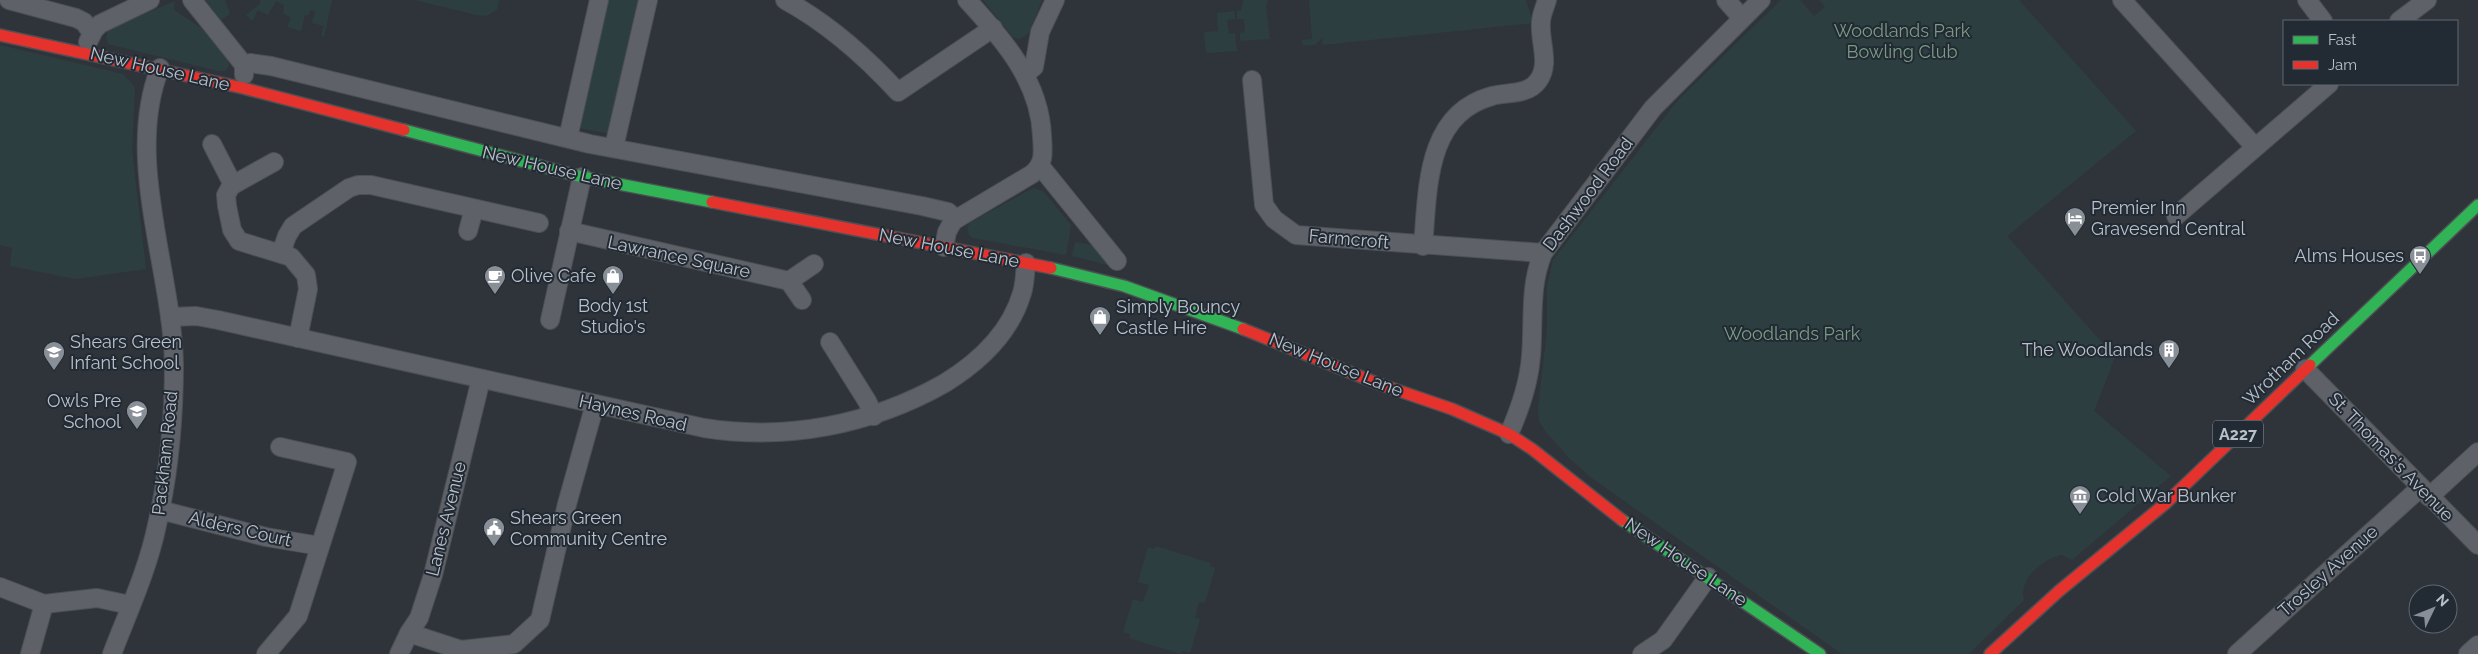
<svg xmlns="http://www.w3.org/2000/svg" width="2478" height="654" viewBox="0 0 2478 654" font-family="Raleway,sans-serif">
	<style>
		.green { fill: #2d3e40 }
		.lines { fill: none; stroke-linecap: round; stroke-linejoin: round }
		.street-casing { stroke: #4c5054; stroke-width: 20 }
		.fast-casing { stroke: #4c5054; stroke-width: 14 }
		.jam-casing { stroke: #4c5054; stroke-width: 14 }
		.street { stroke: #5e6268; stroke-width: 18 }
		.fast { stroke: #30b455; stroke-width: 11 }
		.jam { stroke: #e5322d; stroke-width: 11 }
		.labels { text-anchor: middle; stroke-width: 4; stroke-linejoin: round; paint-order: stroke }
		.shield { fill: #222a34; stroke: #8c939c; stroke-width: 1 }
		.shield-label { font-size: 16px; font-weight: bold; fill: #bac0c9 }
		.park-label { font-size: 18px; fill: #7b9c83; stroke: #222a34 }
		.street-label { font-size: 18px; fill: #bac0c9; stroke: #222a34 }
		.poi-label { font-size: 18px; fill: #bac0c9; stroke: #222a34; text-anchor: start }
	</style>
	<rect width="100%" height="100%" fill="#2f343a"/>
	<g class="green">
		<polygon points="205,0 225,0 230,14 221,20"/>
		<polygon points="260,0 332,0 324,37 321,36 324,26 312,23 315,11 310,10 309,15 305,15 301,31 287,27 291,18 283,13 284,5 276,1 268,15 258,10 252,21 246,15 260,4"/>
		<polygon points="415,0 499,0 497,10 486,16 476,15"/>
		<polygon points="602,0 644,0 612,134 573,127"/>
		<polygon points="983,0 1042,0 1029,33 1020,39 1013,37"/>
		<polygon points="1243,0 1268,0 1266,7 1270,39 1240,41 1240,33 1245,32 1244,19 1237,19 1237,11 1241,11"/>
		<polygon points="1309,0 1526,0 1533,23 1323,45 1322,38 1315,45 1303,46 1302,40 1312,39"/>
		<path d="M1781,0h19l14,16 11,-9 -6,-7h200l117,131 -129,105 108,121 -21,54 77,65 -99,84 -10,-5c-19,3 -44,25 -38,45l-55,54h-127l-249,-175 -22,-19 -25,-28 -7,-11 -1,-13 9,-78v-44l6,-26 125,-160z"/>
		<polygon points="175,1 174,10 201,28 228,60 229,66 225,71 218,71 108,44 106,36 109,29"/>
		<polygon points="1234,11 1235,19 1227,20 1229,34 1235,33 1237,51 1206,53 1204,32 1218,31 1217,13"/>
		<polygon points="0,45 123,74 135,87 132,150 146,269 75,279 10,266 12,248 0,245"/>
		<polygon points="1033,188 1043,191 1071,225 1066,255 973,238 969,235 967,227 971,222"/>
		<polygon points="1075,242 1093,245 1107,265 1072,256"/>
		<polygon points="1156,546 1210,563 1210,566 1215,568 1205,603 1199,602 1195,618 1200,619 1190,653 1182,651 1181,654 1129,638 1130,634 1123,632 1133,599 1143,602 1149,585 1138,582 1148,547 1154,549"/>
	</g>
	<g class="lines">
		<g class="street-casing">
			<g id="street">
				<polyline points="9,0 76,18 84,22 92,33"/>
				<polyline points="192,0 244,65 244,75"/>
				<path d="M785,0c44,24 79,55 113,92l95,-64"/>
				<polyline points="1726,0 1742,18"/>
				<polyline points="2122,0 2255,147"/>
				<polyline points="2307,0 2323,21"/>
				<polyline points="2399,21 2427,0"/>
				<polyline points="88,42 94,30 100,24 150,0"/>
				<polyline points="244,65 250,63 271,66 590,144 922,206 948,212 956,219"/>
				<polyline points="1026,73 1034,67 1040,32 1055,0"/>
				<polyline points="1252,80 1264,205 1274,219 1296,235 1543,253"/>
				<polyline points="568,138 599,0"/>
				<polyline points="212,144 233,185"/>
				<polyline points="614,147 648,0"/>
				<polyline points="274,162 231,186 226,195 227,206 232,230 239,241 291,257 306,275 308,289 298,338"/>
				<polyline points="1041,167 1117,261"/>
				<polyline points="2176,216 2329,84"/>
				<polyline points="468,231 474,209"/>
				<polyline points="569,231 789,281 814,264"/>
				<path d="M1423,246c5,-56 2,-132 69,-150 15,-4 36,-1 46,-15 13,-17 1,-40 3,-59 0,-7 4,-15 6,-22"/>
				<path d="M944,247l3,-15 6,-11 79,-47c13,-11 11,-21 10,-38 -2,-55 -39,-97 -75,-136"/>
				<polyline points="281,253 287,236 293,226 349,188 358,185 371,185 539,223"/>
				<polyline points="789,281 802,300"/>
				<path d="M170,317l26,-1 22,4 486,108c83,13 167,-3 241,-45 34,-21 65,-49 77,-90 3,-9 3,-20 4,-30"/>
				<polyline points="550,320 582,177"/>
				<polyline points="830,342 867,401 874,416"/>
				<polyline points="2305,369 2478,545"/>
				<path d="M1509,434c11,-25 20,-50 22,-78 3,-34 -2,-70 12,-103l110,-145 108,-108"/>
				<polyline points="2429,497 2478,452"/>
				<polyline points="160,510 266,537 320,546"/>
				<polyline points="0,587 44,604 97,598 130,605"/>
				<polyline points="409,633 461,650 514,644 540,620 567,504 595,404"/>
				<polyline points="30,654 44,604"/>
				<path d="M112,654c16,-42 36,-85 45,-129 12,-52 17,-108 17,-161 -2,-95 -50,-206 -14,-296"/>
				<polyline points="266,654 298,616 347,462 280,447"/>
				<polyline points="399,654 409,633 419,618 433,575 481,379"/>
				<polyline points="1642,654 1663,640 1708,577"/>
				<polyline points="2237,654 2420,488"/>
				<polyline points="2468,654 2478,645"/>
			</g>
		</g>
		<g class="fast-casing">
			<g id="fast">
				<polyline points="404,130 582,177 712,202"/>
				<polyline points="1051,268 1124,286 1243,329"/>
				<polyline points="2310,365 2478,205"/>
				<polyline points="1622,520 1820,654"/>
			</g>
		</g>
		<g class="jam-casing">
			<g id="jam">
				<polyline points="0,35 243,88 404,130"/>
				<polyline points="712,202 1051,268"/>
				<polyline points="1243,329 1379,384 1452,409 1509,434 1532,449 1622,520"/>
				<polyline points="1990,654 2059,591 2166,503 2310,365"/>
			</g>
		</g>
		<use href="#street" class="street"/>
		<use href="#fast" class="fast"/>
		<use href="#jam" class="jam"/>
	</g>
	<defs>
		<g id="hotel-pin" transform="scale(1.125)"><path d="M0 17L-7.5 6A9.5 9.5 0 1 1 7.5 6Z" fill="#898f97" stroke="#222a34"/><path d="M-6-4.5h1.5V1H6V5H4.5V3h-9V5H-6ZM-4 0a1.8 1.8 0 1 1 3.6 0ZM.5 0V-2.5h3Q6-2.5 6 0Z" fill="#fff"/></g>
		<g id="bus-pin" transform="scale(1.125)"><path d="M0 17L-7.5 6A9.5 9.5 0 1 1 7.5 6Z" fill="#898f97" stroke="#222a34"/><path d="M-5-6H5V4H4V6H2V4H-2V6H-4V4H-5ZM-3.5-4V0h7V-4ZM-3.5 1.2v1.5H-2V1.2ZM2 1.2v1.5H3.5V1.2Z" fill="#fff"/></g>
		<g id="cafe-pin" transform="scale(1.125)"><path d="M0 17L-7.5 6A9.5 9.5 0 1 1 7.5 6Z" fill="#898f97" stroke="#222a34"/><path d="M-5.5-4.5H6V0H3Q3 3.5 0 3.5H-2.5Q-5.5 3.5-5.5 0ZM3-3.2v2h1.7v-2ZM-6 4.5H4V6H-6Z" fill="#fff"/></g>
		<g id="shop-pin" transform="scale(1.125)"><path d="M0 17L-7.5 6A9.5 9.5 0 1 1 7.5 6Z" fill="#898f97" stroke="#222a34"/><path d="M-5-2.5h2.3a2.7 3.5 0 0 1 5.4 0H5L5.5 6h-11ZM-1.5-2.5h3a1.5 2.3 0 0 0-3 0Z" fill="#fff"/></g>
		<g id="building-pin" transform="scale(1.125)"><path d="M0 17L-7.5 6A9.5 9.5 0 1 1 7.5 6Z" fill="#898f97" stroke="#222a34"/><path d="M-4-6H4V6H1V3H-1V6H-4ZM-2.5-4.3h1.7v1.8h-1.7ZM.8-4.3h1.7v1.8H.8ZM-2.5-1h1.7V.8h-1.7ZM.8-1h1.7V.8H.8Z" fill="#fff"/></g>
		<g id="school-pin" transform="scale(1.125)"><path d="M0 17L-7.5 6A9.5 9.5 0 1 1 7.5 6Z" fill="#898f97" stroke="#222a34"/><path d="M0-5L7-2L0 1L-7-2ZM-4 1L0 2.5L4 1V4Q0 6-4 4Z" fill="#fff"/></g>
		<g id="museum-pin" transform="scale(1.125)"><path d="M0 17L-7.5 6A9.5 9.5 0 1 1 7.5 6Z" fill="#898f97" stroke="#222a34"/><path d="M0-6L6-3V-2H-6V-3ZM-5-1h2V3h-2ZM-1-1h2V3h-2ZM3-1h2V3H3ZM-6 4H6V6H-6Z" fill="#fff"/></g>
		<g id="civic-pin" transform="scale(1.125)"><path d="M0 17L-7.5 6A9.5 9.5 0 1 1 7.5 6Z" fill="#898f97" stroke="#222a34"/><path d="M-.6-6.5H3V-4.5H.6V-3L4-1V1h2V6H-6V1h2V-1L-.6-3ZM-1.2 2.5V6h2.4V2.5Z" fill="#fff"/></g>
	</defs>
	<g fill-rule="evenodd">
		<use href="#hotel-pin" x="2075" y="218"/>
		<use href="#bus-pin" x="2420" y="256"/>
		<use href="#cafe-pin" x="495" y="276"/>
		<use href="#shop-pin" x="613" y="276"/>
		<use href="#shop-pin" x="1100" y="317"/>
		<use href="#building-pin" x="2169" y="350"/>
		<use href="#school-pin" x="54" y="352"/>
		<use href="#school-pin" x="137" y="411"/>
		<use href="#museum-pin" x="2080" y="496"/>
		<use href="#civic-pin" x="494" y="528"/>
	</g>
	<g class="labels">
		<rect class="shield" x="2213" y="420.5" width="50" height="27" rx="4"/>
		<g class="shield-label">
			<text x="2238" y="440">A227</text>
		</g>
		<g class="park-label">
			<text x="1902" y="37">Woodlands Park<tspan x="1902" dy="21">Bowling Club</tspan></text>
			<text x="1792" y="340">Woodlands Park</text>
		</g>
		<g class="street-label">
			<text transform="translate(160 69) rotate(13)" y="6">New House Lane</text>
			<text transform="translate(552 168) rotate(13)" y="6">New House Lane</text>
			<text transform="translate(1588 194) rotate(-53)" y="6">Dashwood Road</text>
			<text transform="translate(1349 239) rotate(5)" y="6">Farmcroft</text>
			<text transform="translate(949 248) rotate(11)" y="6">New House Lane</text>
			<text transform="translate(679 257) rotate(12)" y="6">Lawrance Square</text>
			<text transform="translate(2291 359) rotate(-44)" y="6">Wrotham Road</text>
			<text transform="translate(1336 365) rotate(22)" y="6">New House Lane</text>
			<text transform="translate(633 413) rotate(13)" y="6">Haynes Road</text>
			<text transform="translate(165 453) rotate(-84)" y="6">Packham Road</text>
			<text transform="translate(2391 457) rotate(46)" y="6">St. Thomas's Avenue</text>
			<text transform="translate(446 519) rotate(-76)" y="6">Lanes Avenue</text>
			<text transform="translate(240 529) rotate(13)" y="6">Alders Court</text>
			<text transform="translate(1686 562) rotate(34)" y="6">New House Lane</text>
			<text transform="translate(2328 571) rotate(-42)" y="6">Trosley Avenue</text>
		</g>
		<g class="poi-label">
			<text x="2091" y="214">Premier Inn<tspan x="2091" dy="21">Gravesend Central</tspan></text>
			<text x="2404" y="262" text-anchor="end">Alms Houses</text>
			<text x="511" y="282">Olive Cafe</text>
			<text x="613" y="312" text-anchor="middle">Body 1st<tspan x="613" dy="21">Studio's</tspan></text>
			<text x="1116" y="313">Simply Bouncy<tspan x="1116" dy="21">Castle Hire</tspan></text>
			<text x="70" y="348">Shears Green<tspan x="70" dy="21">Infant School</tspan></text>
			<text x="2153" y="356" text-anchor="end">The Woodlands</text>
			<text x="121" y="407" text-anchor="end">Owls Pre<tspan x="121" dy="21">School</tspan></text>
			<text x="2096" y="502">Cold War Bunker</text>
			<text x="510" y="524">Shears Green<tspan x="510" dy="21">Community Centre</tspan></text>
		</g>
	</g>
	<rect x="2283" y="20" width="175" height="65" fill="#222a34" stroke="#5f6670"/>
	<rect x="2293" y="36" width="25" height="8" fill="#30b455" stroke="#5f6670"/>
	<text x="2328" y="45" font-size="15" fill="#bac0c9">Fast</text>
	<rect x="2293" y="61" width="25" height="8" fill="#e5322d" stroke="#5f6670"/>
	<text x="2328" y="70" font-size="15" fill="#bac0c9">Jam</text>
	<g transform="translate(2433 609) rotate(47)"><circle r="24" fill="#222a34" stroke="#5f6670"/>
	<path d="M0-4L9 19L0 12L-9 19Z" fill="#898f97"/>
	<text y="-8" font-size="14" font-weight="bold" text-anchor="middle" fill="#bac0c9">N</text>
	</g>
</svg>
